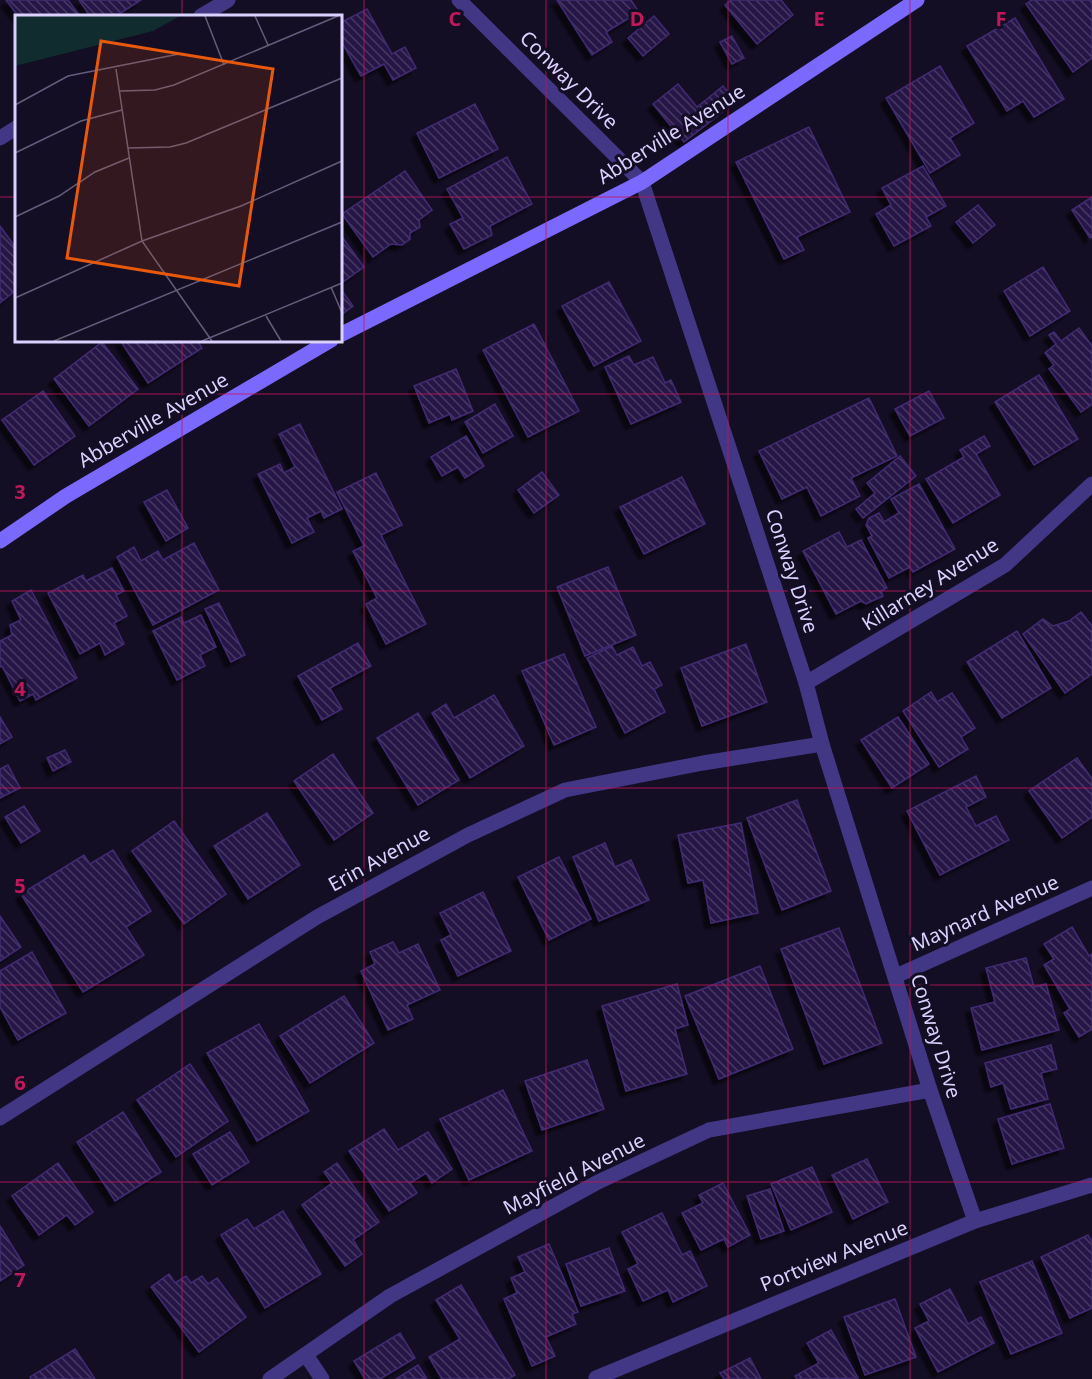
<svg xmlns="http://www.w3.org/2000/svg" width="1092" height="1379" viewBox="0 0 1092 1379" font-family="'Noto Sans',sans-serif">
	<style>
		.building { fill: url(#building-back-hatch); stroke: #402a72; stroke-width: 1.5; filter: url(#shadow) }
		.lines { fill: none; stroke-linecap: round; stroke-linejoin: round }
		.street { stroke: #423785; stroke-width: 15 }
		.secondary { stroke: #7b68ff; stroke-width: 15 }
		.grid { fill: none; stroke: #c2185b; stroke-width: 1.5; stroke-opacity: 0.55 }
		.labels { text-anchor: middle; stroke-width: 6; stroke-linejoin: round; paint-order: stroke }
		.street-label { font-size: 20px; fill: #dbd1ff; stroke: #140e24 }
		.inset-road { fill: none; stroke: #645c7c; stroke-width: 1.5 }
		.view { fill: #e8590c; fill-opacity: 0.15; stroke: #e8590c; stroke-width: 3 }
		.inset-edge { fill: none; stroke: #dbd1ff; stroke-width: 3 }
		.grid-label { font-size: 20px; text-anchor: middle; font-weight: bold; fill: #c2185b; stroke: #140e24; stroke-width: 6; stroke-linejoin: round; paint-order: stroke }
	</style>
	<defs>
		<pattern id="building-back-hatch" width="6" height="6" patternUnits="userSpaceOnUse" patternTransform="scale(1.5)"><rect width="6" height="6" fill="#271946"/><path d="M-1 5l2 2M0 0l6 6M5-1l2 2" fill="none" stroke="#463962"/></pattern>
		<filter id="shadow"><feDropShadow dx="-5.5" dy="5.5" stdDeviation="1.5" flood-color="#0009"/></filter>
	</defs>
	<rect width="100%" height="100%" fill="#140e24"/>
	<g class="building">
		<polygon points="6,0 68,0 80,16 18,16"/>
		<polygon points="79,0 141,0 116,16 90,16"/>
		<polygon points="557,0 631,0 639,12 606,32 612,42 592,55"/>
		<polygon points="731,0 781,0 793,15 757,44 725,5"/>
		<polygon points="1032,0 1090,0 1092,2 1092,58 1073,72 1026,4"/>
		<polygon points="367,9 392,54 405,47 416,68 393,80 384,64 361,76 340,39 340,23"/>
		<polygon points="654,16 669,34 643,56 628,38"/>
		<polygon points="1015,18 1064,99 1034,117 1023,101 1007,111 967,46"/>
		<polygon points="732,36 744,58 732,64 720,42"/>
		<polygon points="940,66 974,123 950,138 960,155 930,173 886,98"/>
		<polygon points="678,84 697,107 723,86 736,102 684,142 653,104"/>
		<polygon points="475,104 498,149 439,178 417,133"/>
		<polygon points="809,127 850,212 797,237 804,250 784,259 736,162"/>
		<polygon points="507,157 532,204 490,226 492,235 464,249 450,224 463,218 447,189"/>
		<polygon points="923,166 946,206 926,217 931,226 894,246 876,214 891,205 882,188"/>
		<polygon points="405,171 432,210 419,220 420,227 410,233 410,239 402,245 391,244 373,257 342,214"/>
		<polygon points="1092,197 1092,237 1090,238 1072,210"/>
		<polygon points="978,205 995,225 973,243 956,222"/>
		<polygon points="0,226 16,248 16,290 0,303"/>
		<polygon points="340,234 364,267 340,284"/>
		<polygon points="1043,267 1070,311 1030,336 1004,291"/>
		<polygon points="609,282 641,341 594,366 562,306"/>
		<polygon points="340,288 353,306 341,315 340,314"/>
		<polygon points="534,324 579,411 528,437 483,350"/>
		<polygon points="1079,328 1092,346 1092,404 1081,412 1049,369 1054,365 1045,353 1056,344 1049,335 1054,332 1061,341"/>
		<polygon points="120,340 197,340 202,348 148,383"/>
		<polygon points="102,342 138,389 89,426 54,379"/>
		<polygon points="629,356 634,365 653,357 665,383 671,380 681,402 631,424 605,367"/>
		<polygon points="456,369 473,411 452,420 450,414 429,423 414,386"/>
		<polygon points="1039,375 1078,439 1034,465 995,402"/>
		<polygon points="43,391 75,436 34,465 2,420"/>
		<polygon points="929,391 944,418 910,436 895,409"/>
		<polygon points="869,398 897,456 851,478 860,496 821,516 807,487 782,499 759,451"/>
		<polygon points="495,404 513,436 483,453 465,422"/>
		<polygon points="300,424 342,509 324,518 321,511 307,518 314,532 292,543 258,474 280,464 284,473 295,467 279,434"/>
		<polygon points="466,436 484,466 465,478 458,467 442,476 431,457"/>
		<polygon points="984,436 990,446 976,454 1000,495 953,523 926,479 964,457 960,450"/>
		<polygon points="900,456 916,476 863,518 856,509 875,493 867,483"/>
		<polygon points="542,472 559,495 534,513 518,490"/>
		<polygon points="376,473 402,525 381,535 426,624 386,644 366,604 377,598 353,551 364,546 337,492"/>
		<polygon points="682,477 705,524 644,554 620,507"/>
		<polygon points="919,484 955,549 913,572 910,567 889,578 868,538 872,536 866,525 869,518 879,513 884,522 899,513 891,499"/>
		<polygon points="167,490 188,528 166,541 144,502"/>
		<polygon points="839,532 847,547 861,540 887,588 881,591 883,596 866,604 861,601 836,614 803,551"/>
		<polygon points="194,543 219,590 153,625 117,557 134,547 141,561 158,551 163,560"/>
		<polygon points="608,567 636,635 585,656 557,587"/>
		<polygon points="112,568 124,591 116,595 127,616 114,623 124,644 105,655 100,643 80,654 48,593 83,575 86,581"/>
		<polygon points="31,590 77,678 36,700 33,694 20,701 2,666 0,667 0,641 12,635 10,625 21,620 12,601"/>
		<polygon points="219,603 245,655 231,662 205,609"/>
		<polygon points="1081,612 1092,626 1092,674 1065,693 1023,634 1043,619 1053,626 1069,621"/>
		<polygon points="201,615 216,647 200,655 205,666 177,680 153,631 181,617 184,623"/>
		<polygon points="1017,631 1051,688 1002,718 967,662"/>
		<polygon points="358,643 371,666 330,688 342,709 322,720 298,676"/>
		<polygon points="746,644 767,702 702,726 681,668"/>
		<polygon points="612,646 617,655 633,647 642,666 650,662 662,685 654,689 665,712 625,733 587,658"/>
		<polygon points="564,654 596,727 554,745 522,671"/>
		<polygon points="931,692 937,702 952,693 975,728 961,737 968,749 939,767 903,711"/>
		<polygon points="494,695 524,746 470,778 432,713 446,704 454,718"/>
		<polygon points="418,713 459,780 418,805 377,738"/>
		<polygon points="0,717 12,737 0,744"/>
		<polygon points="898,717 929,764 892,788 861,740"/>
		<polygon points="65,750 71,762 53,771 47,758"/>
		<polygon points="333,754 373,813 334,840 294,781"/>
		<polygon points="1077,758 1092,779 1092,817 1062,838 1029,791"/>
		<polygon points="8,765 20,788 0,798 0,769"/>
		<polygon points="976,776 986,797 966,807 976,826 996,816 1009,840 940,875 907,811"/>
		<polygon points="797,800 831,891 782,910 747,818"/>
		<polygon points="24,806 40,831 21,843 5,817"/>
		<polygon points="267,813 300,865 248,899 214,846"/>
		<polygon points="174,821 226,894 184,924 132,851"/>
		<polygon points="741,823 758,913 711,923 703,880 688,883 678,835"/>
		<polygon points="605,843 615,867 631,860 649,900 599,921 573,857"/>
		<polygon points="113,850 151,911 126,927 144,955 83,992 21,894 84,855 90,864"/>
		<polygon points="559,857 591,919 549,940 518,877"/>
		<polygon points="483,892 511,951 458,976 441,940 451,935 440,913"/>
		<polygon points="0,916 21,947 0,961"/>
		<polygon points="1072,927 1089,956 1092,954 1092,1029 1079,1037 1064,1013 1070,1009 1044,965 1054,959 1044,944"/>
		<polygon points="839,928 882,1043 824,1064 781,949"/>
		<polygon points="393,942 399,953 418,944 440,990 407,1005 413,1019 388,1030 361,971 375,964 370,952"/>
		<polygon points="32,952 66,1013 18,1040 0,1007 0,971"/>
		<polygon points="1026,958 1034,987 1046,984 1059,1030 982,1050 971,1008 995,1002 986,968"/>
		<polygon points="760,966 793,1049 719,1079 685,996"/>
		<polygon points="677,984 688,1025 675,1029 687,1074 626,1091 602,1006"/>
		<polygon points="344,996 374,1043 310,1083 280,1036"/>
		<polygon points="259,1024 309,1111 257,1141 207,1053"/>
		<polygon points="1051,1045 1057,1069 1041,1073 1048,1099 1011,1109 1003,1083 991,1087 985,1063"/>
		<polygon points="587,1060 604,1109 542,1130 525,1081"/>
		<polygon points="190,1064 228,1121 176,1157 137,1100"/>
		<polygon points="503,1090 532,1151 469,1180 440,1119"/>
		<polygon points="1050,1104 1064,1148 1012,1164 998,1119"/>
		<polygon points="123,1112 161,1172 115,1201 77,1142"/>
		<polygon points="384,1129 398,1150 428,1132 452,1169 432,1183 426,1173 410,1183 417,1193 389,1211 349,1151"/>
		<polygon points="230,1132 249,1162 212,1185 193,1154"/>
		<polygon points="867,1159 888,1202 853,1219 832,1175"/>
		<polygon points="58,1163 93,1212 75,1225 67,1215 39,1235 12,1196"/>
		<polygon points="337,1163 379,1222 353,1240 362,1254 345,1266 302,1205 332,1183 324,1172"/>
		<polygon points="812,1167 832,1212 791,1230 771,1184"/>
		<polygon points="723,1183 750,1235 728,1247 724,1239 701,1250 682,1213 703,1203 699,1195"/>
		<polygon points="770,1189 784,1231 761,1239 747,1196"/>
		<polygon points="283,1211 321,1274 265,1308 221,1235 247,1219 254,1229"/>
		<polygon points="662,1213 682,1255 690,1251 707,1286 673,1302 668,1290 643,1301 628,1269 638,1264 622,1232"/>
		<polygon points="0,1226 24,1265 0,1281"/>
		<polygon points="1088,1235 1092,1242 1092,1308 1070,1318 1041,1257"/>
		<polygon points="549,1244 578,1312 572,1314 576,1324 546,1337 555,1356 532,1366 504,1299 517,1293 511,1278 525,1272 518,1257"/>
		<polygon points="609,1248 625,1291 581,1306 566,1264"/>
		<polygon points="1032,1261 1062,1333 1011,1354 980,1282"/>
		<polygon points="169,1274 175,1283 186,1276 191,1283 202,1276 208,1284 217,1278 246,1317 199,1352 151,1287"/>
		<polygon points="461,1285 515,1375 508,1379 442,1379 429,1357 460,1339 436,1300"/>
		<polygon points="950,1289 968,1324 981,1317 994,1343 938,1372 915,1328 929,1321 920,1304"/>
		<polygon points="895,1299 916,1357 865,1375 844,1317"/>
		<polygon points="831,1330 858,1378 797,1379 795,1376 819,1363 807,1343"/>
		<polygon points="400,1333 415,1358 380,1379 365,1379 354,1361"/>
		<polygon points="75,1349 95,1379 31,1379 30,1377"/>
		<polygon points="750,1358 761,1379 724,1379 720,1373"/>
		<polygon points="418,1365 427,1379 396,1379"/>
	</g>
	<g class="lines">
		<g class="street">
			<polyline points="459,0 642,182 806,683 822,744 930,1090 975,1221"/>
			<polyline points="201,16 228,0"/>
			<polyline points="0,138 16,128"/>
			<polyline points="806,683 1005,565 1092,484"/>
			<polyline points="896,976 1092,888"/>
			<polyline points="0,1118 317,917 468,835 565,790 703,763 822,744"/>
			<polyline points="306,1355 322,1379"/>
			<polyline points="596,1378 975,1221 1092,1185"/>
			<polyline points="270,1379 390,1296 598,1182 709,1130 930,1090"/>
		</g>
		<g class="secondary">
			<polyline points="340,335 642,182 917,0"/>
			<polyline points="0,541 66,496 331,340"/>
		</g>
	</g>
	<path class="grid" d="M182,0v16M364,0v1379M546,0v1379M728,0v1379M910,0v1379M0,197h16M340,197h752M182,340v1039M0,394h1092M0,591h1092M0,788h1092M0,985h1092M0,1182h1092"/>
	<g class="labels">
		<g class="street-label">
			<text transform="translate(569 80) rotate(45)" y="7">Conway Drive</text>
			<text transform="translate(671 134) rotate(-32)" y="7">Abberville Avenue</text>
			<text transform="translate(153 420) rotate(-30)" y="7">Abberville Avenue</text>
			<text transform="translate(792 571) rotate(72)" y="7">Conway Drive</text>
			<text transform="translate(930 584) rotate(-32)" y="7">Killarney Avenue</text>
			<text transform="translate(379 859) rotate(-29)" y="7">Erin Avenue</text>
			<text transform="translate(985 913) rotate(-24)" y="7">Maynard Avenue</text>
			<text transform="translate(936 1036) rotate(73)" y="7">Conway Drive</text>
			<text transform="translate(574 1174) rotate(-27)" y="7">Mayfield Avenue</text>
			<text transform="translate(834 1256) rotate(-22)" y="7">Portview Avenue</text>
		</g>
	</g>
	<g transform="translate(15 15)">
		<rect width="327" height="327" fill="#140e24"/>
		<path d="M0,1h165l-27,15 -138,35z" fill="#102c2e"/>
		<path class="inset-road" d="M190,1l19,49M240,1l13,29M101,54l26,172 70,100M105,76l35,-1 19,-5 164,-69M0,90l53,-29 111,-22M113,133l42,-1 16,-4 156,-65M0,138l66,-32 41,-11M0,202l44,-21 36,-24 34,-14M316,272l11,26M0,283l127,-57 99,-35 101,-45M251,301l15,25M39,326l288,-119M187,326l140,-58"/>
		<path class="view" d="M86,26l172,28 -34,217 -172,-28z"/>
		<rect width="327" height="327" class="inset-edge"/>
	</g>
	<g class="grid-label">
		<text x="455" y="26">C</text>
		<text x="637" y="26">D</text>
		<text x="819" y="26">E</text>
		<text x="1001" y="26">F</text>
		<text x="20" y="499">3</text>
		<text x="20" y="696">4</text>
		<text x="20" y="893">5</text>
		<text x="20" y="1090">6</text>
		<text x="20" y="1287">7</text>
	</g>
</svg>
